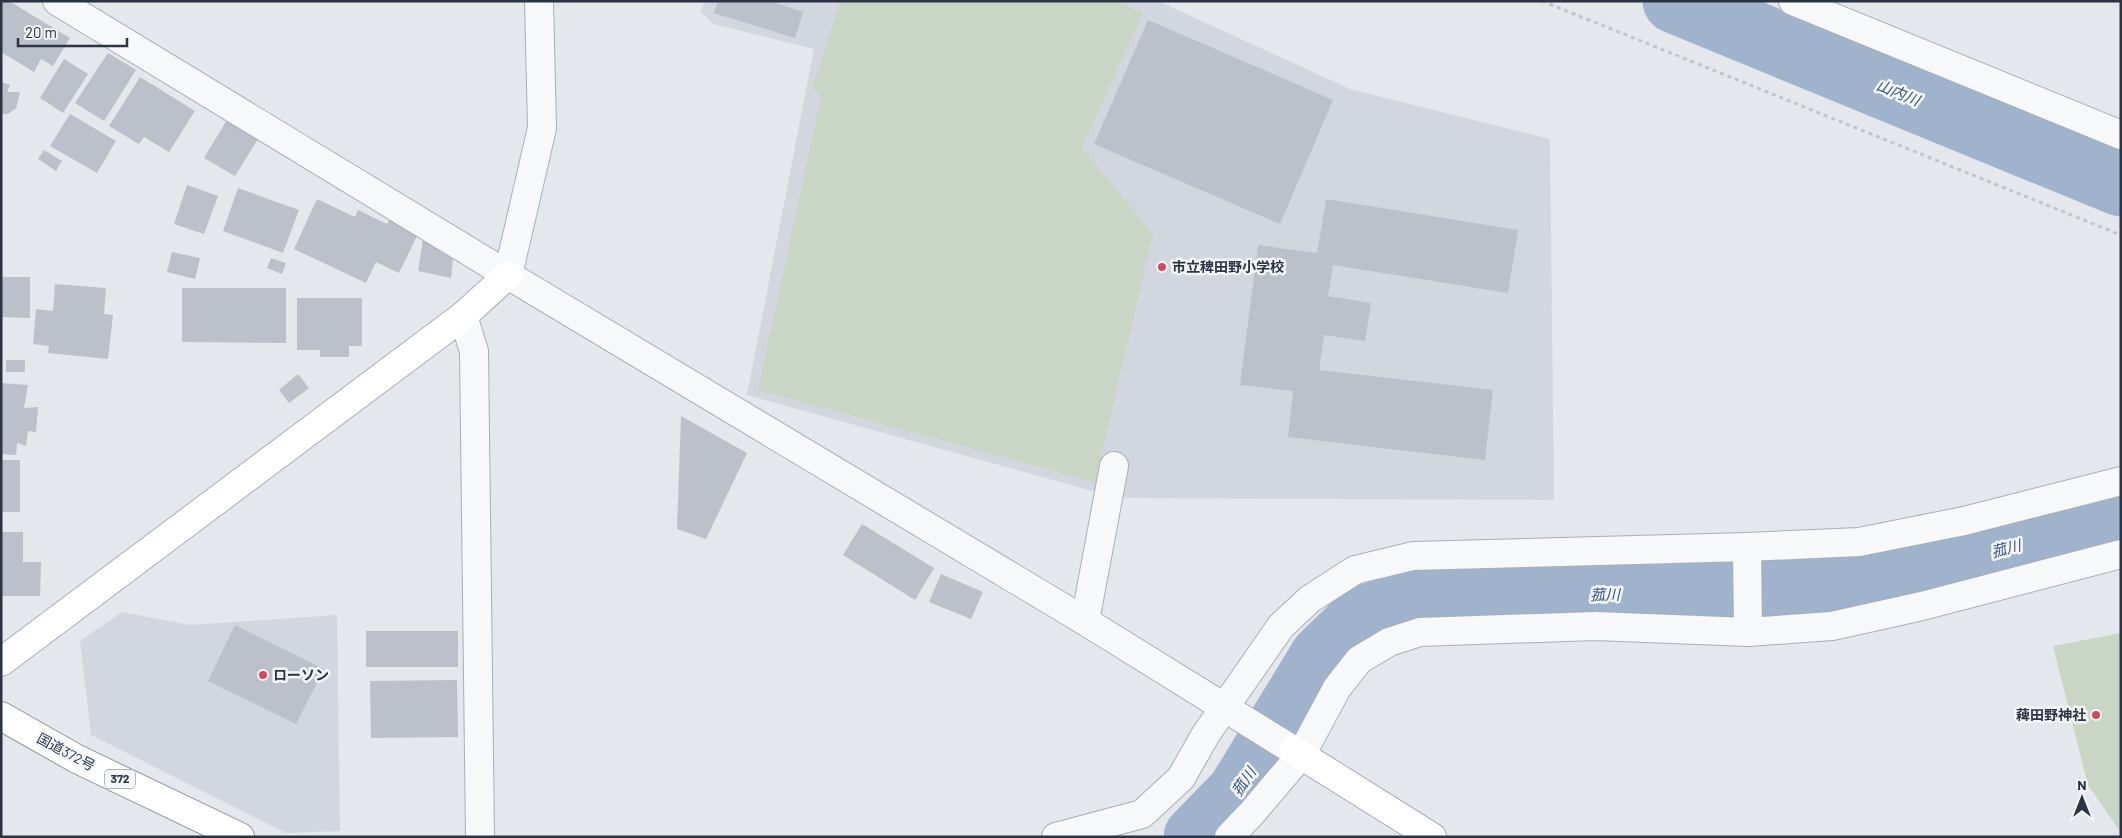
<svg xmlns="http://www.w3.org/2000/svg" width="2122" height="838" viewBox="0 0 2122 838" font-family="Barlow,'Noto Sans JP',sans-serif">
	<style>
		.built { fill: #d2d6de }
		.green { fill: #c9d6c5 }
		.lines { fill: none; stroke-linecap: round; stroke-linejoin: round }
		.river { stroke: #9fb4cc; stroke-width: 65 }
		.building { fill: #bbc0ca }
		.street-casing { stroke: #a9aeb7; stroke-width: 30 }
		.secondary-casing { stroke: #a9aeb7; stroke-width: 30 }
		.highway-casing { stroke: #8b94a3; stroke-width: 30 }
		.path { stroke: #c2c5cb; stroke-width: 3; stroke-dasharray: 4 4; stroke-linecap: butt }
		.street { stroke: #f7f8fa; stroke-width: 28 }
		.secondary { stroke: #fff; stroke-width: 28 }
		.highway { stroke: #fff; stroke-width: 28 }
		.poi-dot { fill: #d1495b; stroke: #f4f6f9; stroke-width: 2 }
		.labels { text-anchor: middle; stroke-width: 5; stroke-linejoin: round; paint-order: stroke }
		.shield { fill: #f4f6f9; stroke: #676e7b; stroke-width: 1 }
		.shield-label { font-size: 12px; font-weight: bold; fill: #2b3445 }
		.poi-label { font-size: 14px; font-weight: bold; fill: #2b3445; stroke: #f4f6f9; text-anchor: start }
		.street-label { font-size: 14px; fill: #2b3445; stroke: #f4f6f9 }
		.water-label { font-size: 15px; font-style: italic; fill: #34527a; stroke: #f4f6f9 }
	</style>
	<rect width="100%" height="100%" fill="#e4e7ec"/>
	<g class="built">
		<polygon points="705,1 1158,1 1350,89 1550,139 1554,500 1129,498 1089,490 747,395 814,49 714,24 701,12"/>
		<polygon points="122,612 190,625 337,615 340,831 286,833 91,735 80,641"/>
	</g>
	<g class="green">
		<polygon points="840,1 1116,1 1143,13 1082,148 1153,234 1095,482 758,390 821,97 813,87"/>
		<polygon points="2121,633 2121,833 2088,785 2053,646"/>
	</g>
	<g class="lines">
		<g class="river">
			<polyline points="1675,1 2121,184"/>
			<polyline points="1196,837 1239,793 1322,657 1361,619 1423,597 1766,593 1888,579 2121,521"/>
		</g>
	</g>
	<g class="building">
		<polygon points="1,1 9,1 70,38 53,66 41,59 34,72 1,52"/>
		<polygon points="718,1 769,1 803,12 795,38 714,13"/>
		<polygon points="1148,20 1333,100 1280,224 1094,144"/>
		<polygon points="108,53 136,70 104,121 75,103"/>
		<polygon points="64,59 88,74 63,113 40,98"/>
		<polygon points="140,77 195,111 169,152 144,137 139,144 109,126"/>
		<polygon points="1,82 10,85 7,92 20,92 16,108 8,114 1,114"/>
		<polygon points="70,114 116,141 97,173 50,146"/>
		<polygon points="227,120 258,139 235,176 204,158"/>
		<polygon points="44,150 62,161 56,171 38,159"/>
		<polygon points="187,185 218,196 204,234 174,224"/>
		<polygon points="238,188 299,210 283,253 223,231"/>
		<polygon points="317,199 355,217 358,210 387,224 389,220 418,234 399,273 376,262 366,283 294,249"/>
		<polygon points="1326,199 1518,230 1508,293 1333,265 1328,296 1371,303 1365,341 1324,335 1319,370 1493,390 1485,460 1288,437 1293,391 1240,385 1258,245 1317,253"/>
		<polygon points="423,239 453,259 451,278 418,271"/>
		<polygon points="172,252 200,258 195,279 167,272"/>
		<polygon points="271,258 286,263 282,274 267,268"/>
		<polygon points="1,277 30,277 30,318 1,317"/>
		<polygon points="55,284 106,288 104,314 113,315 108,359 48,353 49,346 33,344 36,309 53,311"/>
		<polygon points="182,288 286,288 286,343 182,342"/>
		<polygon points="297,298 362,298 362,346 349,346 349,357 320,357 320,350 297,350"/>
		<rect x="6" y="360" width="19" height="12"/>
		<polygon points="298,374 309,388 289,403 279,390"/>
		<polygon points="1,383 28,385 24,408 38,407 36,432 28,431 26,446 17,443 16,455 1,454"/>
		<polygon points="681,416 747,453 706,539 677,529"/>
		<rect x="1" y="460" width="19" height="52"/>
		<polygon points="862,524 934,568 915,600 843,555"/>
		<polygon points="1,532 23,532 23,562 41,562 40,596 1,596"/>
		<polygon points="941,574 983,592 971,619 929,602"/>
		<polygon points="235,625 324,669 296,724 208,681"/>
		<rect x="366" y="631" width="92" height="36"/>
		<polygon points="457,680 458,737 371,738 370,681"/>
	</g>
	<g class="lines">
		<g class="street-casing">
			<g id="street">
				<polyline points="57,1 508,275 1085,621 1293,750"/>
				<polyline points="1793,1 2121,135"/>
				<polyline points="508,275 542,128 539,1"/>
				<polyline points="463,316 474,351 480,837"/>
				<polyline points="1747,547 1748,632"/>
				<polyline points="1085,621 1114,466"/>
				<polyline points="1056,837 1142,814 1181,778 1206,734 1281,626 1310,599 1355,570 1413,556 1747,547 1859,542 1964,521 2121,481"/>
				<polyline points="1229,837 1251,814 1301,755 1337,688 1359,660 1389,642 1420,632 1595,626 1748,632 1832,626 1922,606 2121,554"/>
			</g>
		</g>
		<g class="secondary-casing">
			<g id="secondary">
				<polyline points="1,662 463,316 508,275"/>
				<polyline points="1293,750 1432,837"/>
			</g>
		</g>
		<g class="highway-casing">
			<polyline id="highway" points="1,716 77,759 240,837"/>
		</g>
		<polyline class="path" points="1542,1 2121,235"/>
		<use href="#street" class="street"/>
		<use href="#secondary" class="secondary"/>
		<use href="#highway" class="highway"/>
	</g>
	<g class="poi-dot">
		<circle cx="1162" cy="267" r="5"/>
		<circle cx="263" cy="675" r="5"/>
		<circle cx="2096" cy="715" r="5"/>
	</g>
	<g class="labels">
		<rect class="shield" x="105" y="769.5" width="30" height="19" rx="4"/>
		<g class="shield-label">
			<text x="120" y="783">372</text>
		</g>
		<g class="poi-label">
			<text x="1172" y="272">市立稗田野小学校</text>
			<text x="273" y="680">ローソン</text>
			<text x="2086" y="720" text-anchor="end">薭田野神社</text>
		</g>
		<g class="street-label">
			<text transform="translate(66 752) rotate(28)" y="5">国道372号</text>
		</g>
		<g class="water-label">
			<text transform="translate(1898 93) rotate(22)" y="5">山内川</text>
			<text transform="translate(2006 549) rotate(-14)" y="5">菰川</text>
			<text transform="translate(1605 595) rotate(-1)" y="5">菰川</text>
			<text transform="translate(1244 782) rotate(-56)" y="5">菰川</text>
		</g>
	</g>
	<rect width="2122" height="838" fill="none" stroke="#2b3445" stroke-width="5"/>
	<g transform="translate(2082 798)" stroke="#f4f6f9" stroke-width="4" paint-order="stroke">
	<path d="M0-4L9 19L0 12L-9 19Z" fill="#2b3445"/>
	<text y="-8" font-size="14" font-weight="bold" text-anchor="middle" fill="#2b3445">N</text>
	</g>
	<path d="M18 38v8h109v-8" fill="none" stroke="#2b3445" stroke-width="2.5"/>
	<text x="25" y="38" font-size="15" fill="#2b3445" stroke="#f4f6f9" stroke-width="4" paint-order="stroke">20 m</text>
</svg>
